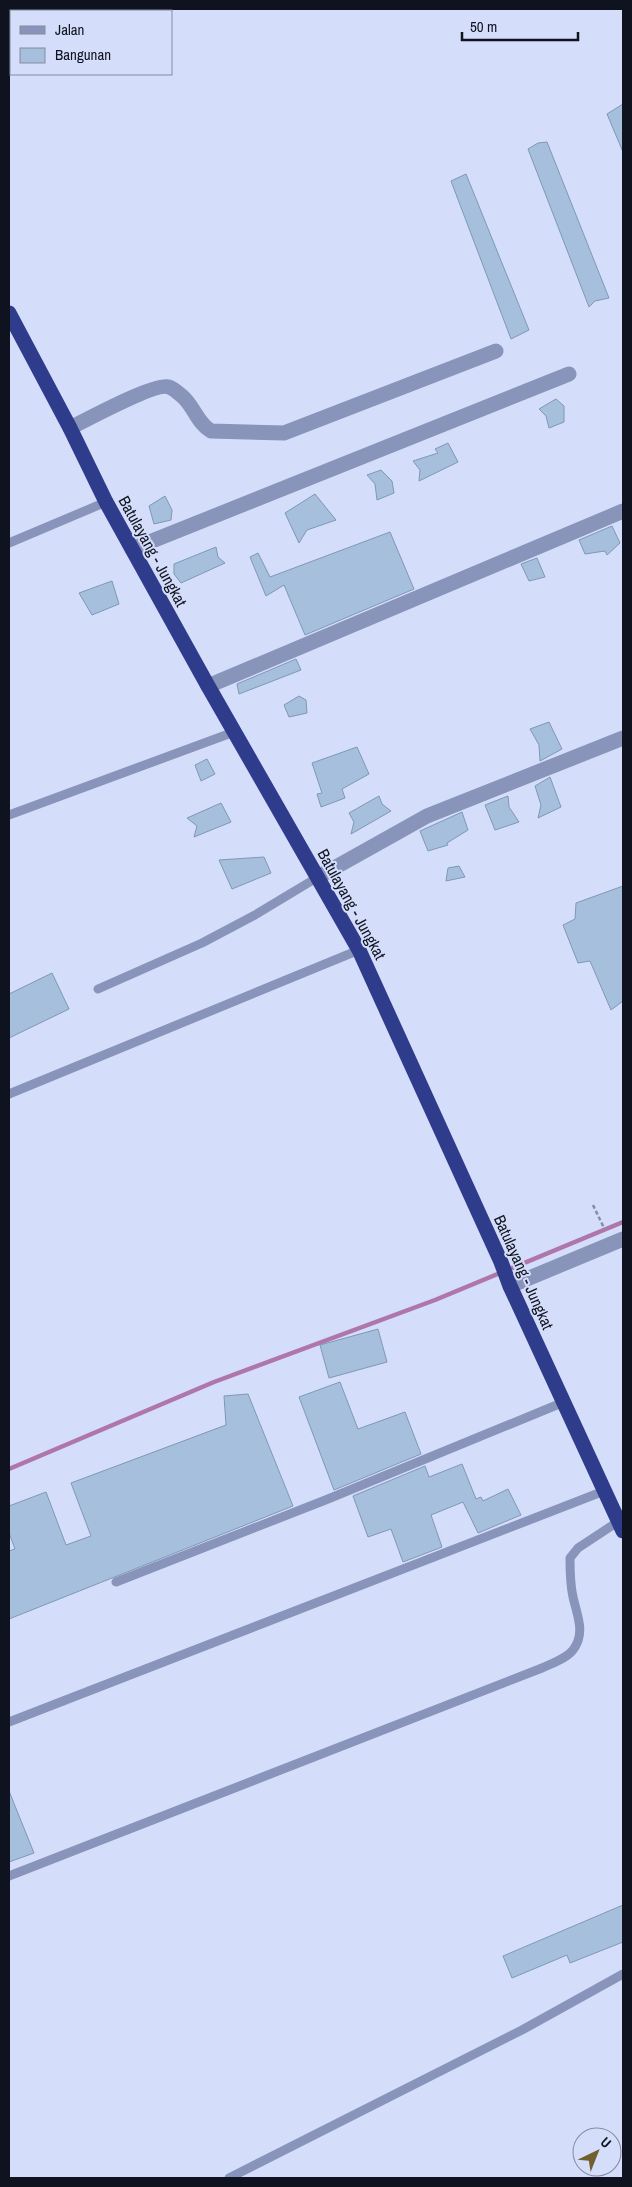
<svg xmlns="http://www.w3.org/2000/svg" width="632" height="2187" viewBox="0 0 632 2187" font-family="'Archivo Narrow',sans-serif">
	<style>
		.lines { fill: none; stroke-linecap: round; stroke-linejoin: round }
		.stream { stroke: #af76ab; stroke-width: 4.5 }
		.building { fill: #a5bfdd; stroke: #7f98b5 }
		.path { stroke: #878ea4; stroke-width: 2.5; stroke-dasharray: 4 2.5; stroke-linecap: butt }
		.lane { stroke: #8994bb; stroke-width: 9 }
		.street { stroke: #8994bb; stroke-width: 15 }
		.highway { stroke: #2f3c8c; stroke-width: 15 }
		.labels { text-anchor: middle; stroke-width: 4; stroke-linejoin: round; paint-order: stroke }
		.street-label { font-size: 16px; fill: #0f131f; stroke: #d4ddfa }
	</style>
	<rect width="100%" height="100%" fill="#d4ddfa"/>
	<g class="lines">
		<polyline class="stream" points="9,1469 214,1382 435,1300 623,1222"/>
	</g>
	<g class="building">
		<polygon points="623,104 623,152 607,114"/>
		<polygon points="547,142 609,298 595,301 589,307 528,149 538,143"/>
		<polygon points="466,174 529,330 511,339 451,181"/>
		<polygon points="556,399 564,406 564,422 549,428 546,416 539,409"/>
		<polygon points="448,443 458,462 419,481 420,470 413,461 438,453 435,449"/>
		<polygon points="381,470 392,481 394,493 377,500 375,484 367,475"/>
		<polygon points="315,494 336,520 307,530 299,543 285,513"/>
		<polygon points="165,496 172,510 171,520 154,524 149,506"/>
		<polygon points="612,526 620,543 607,555 605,551 585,554 579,540"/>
		<polygon points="390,532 414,589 305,635 284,585 266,596 250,557 258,553 270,577"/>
		<polygon points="216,547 218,557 225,563 181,583 174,574 174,564"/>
		<polygon points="537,558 545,577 529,581 521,564"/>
		<polygon points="112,581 119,604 92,615 79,593"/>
		<polygon points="296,659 301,670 239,694 237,684"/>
		<polygon points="299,696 306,700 307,713 289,717 284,705"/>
		<polygon points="549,722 562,749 540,761 539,745 530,729"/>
		<polygon points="357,747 369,774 342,789 345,798 321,807 317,794 322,793 312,763"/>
		<polygon points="207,759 215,774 201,781 195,765"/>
		<polygon points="550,777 561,807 538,818 541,805 535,786"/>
		<polygon points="379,796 382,804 391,811 351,834 354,822 349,813"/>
		<polygon points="508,796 509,807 519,822 495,830 485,805"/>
		<polygon points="221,803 231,822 194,837 197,826 187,818"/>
		<polygon points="462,812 468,830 447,843 448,845 428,851 420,831"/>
		<polygon points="264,857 271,873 232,889 219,860"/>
		<polygon points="459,866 465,877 446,881 448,868"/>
		<polygon points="623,886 623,1001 611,1010 590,961 578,963 563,925 575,919 576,903"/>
		<polygon points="52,973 69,1009 9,1038 9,994"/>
		<polygon points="378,1329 387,1362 329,1378 320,1345"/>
		<polygon points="340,1382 358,1429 405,1412 421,1454 334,1490 299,1397"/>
		<polygon points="248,1394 293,1506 9,1619 9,1551 15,1549 9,1533 9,1506 46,1492 66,1545 91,1536 71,1483 226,1425 224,1396"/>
		<polygon points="462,1464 476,1499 481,1497 483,1501 508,1489 521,1515 478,1533 463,1502 431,1515 442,1547 403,1562 391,1529 368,1537 353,1496 425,1466 429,1477"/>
		<polygon points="9,1791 34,1853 9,1862"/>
		<polygon points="623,1905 623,1942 570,1963 567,1955 512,1978 503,1956"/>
	</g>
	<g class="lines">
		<polyline class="path" points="593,1205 605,1230"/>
		<g class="lane">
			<polyline points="9,543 106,502"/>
			<polyline points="9,815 234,732"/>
			<polyline points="98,989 202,943 255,915 318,877"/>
			<polyline points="9,1094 359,950"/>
			<polyline points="116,1582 328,1499 564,1402"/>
			<polyline points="9,1722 604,1491"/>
			<path d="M9,1876l533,-208c10,-5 24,-9 31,-18 13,-17 4,-35 0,-53 -3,-13 -3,-27 -3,-39l8,-10 41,-27"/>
			<polyline points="229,2178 522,2030 623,1974"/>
		</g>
		<g class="street">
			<path d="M70,428c16,-8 86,-46 99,-41 4,1 9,6 13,9 12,10 15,27 29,35l73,2 212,-82"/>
			<polyline points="132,549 569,374"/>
			<polyline points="208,686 623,511"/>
			<polyline points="318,877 427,816 623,738"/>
			<polyline points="510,1286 623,1239"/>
		</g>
		<polyline class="highway" points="9,313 70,428 106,502 208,686 359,950 501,1262 510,1286 623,1531"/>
	</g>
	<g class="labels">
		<g class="street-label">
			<text transform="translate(153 551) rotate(61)" y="6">Batulayang - Jungkat</text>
			<text transform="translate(352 904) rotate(61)" y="6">Batulayang - Jungkat</text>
			<text transform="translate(524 1272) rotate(66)" y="6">Batulayang - Jungkat</text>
		</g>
	</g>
	<rect width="632" height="2187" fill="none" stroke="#0f131f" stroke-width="20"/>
	<rect x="10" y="10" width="162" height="65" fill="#d4ddfa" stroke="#858ca2"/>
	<rect x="20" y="26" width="25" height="8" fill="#8994bb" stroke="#858ca2"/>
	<text x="55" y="35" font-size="15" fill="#0f131f">Jalan</text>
	<rect x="20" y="48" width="25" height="15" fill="#a5bfdd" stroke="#858ca2"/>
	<text x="55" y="60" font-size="15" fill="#0f131f">Bangunan</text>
	<g transform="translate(597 2152) rotate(43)"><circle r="24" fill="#d4ddfa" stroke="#858ca2"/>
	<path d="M0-4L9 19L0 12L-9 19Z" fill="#70602e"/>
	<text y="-8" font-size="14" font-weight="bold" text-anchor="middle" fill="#0f131f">U</text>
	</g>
	<path d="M462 32v8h116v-8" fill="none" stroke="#0f131f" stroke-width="2.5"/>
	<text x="470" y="32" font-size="15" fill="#0f131f" stroke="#d4ddfa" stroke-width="4" paint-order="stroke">50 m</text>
</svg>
